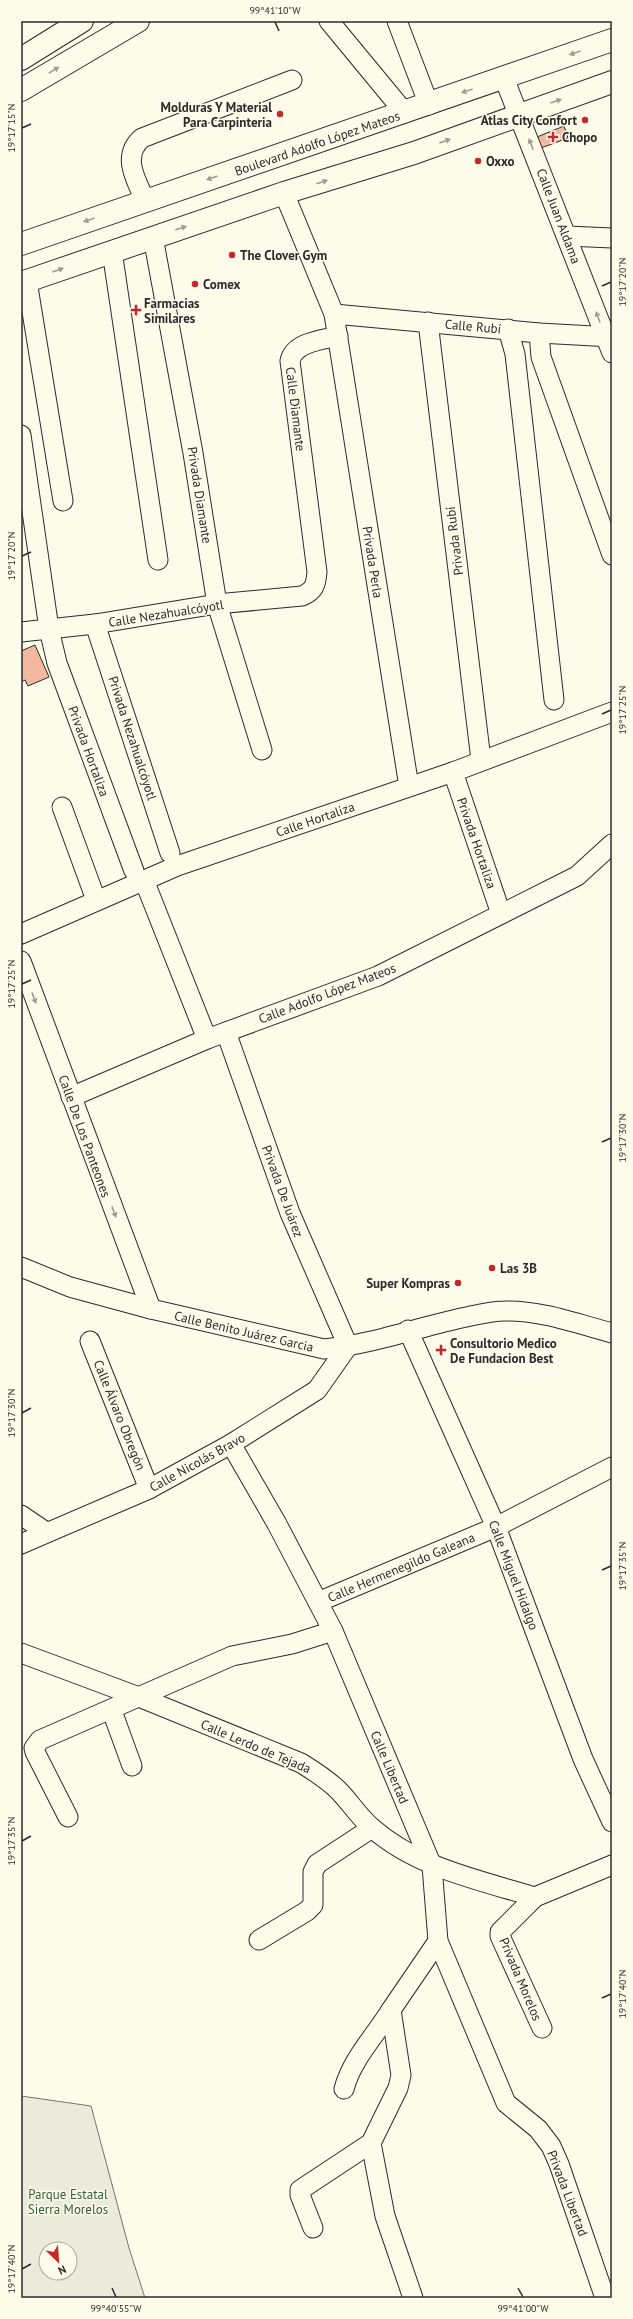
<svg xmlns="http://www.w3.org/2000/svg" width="633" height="2319" viewBox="0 0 633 2319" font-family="'PT Sans',sans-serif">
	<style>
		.green { fill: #ecebdb; stroke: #74746e; fill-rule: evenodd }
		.building { fill: #f2b8a0; stroke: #2b2b2b }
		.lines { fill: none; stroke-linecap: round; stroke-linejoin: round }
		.minor-casing { stroke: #2b2b2b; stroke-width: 21 }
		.major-casing { stroke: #2b2b2b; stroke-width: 24 }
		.minor { stroke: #fdfbea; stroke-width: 19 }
		.major { stroke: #fdfbea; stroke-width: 22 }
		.oneway { fill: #9e9d94 }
		.ticks { fill: none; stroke: #2b2b2b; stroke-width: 1.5 }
		.poi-dot { fill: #c62828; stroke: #fdfbea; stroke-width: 1.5 }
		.labels { text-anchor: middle; stroke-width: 3; stroke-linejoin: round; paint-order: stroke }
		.poi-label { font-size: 13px; font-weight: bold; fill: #2b2b2b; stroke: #fdfbea; text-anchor: start }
		.street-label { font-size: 13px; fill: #2b2b2b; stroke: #fdfbea }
		.park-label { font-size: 13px; fill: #34623c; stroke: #fdfbea }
		.neatline { fill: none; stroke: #2b2b2b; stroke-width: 1.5 }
		.ticks-label { font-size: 10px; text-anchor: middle; fill: #2b2b2b }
	</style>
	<rect width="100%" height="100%" fill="#fdfbea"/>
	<path class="green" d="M21,2096l70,10 38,142 16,50h-124zM46,2249h24v24h-24z"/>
	<g class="building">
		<polygon points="564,126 568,138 541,148 537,137"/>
		<polygon points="35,645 49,677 28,686 25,680 21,682 21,651"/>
	</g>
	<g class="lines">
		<g class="minor-casing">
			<g id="minor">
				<polyline points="329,21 405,113"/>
				<polyline points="397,21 429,105"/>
				<polyline points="504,78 612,353"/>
				<polyline points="284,193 334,314 409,787"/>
				<path d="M145,200c-9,-20 -24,-44 -3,-62l150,-58"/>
				<polyline points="567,236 612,238"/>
				<polyline points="153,237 193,453 217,604 262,750"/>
				<polyline points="112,251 158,560"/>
				<polyline points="27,281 63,501"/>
				<polyline points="334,314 539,333 612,337"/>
				<polyline points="428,322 481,760"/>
				<polyline points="508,329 515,354 554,700"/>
				<polyline points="539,333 541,357 612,555"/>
				<polyline points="21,435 49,629 57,663 134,871"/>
				<polyline points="95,624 170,853"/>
				<path d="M21,632l74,-8 122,-20 85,-8c12,-5 14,-11 15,-24l-27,-211c4,-19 32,-21 48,-25"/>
				<polyline points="453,772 501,914"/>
				<polyline points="62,807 96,900"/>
				<polyline points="144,880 207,1039"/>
				<polyline points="21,934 177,866 453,772 612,712"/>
				<polyline points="21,961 151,1309"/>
				<polyline points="71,1097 207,1039 378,976 577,876 612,844"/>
				<path d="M21,1267l49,20 81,22 173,40c45,-4 89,-20 133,-30 16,-3 32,-8 48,-8 35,-1 73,13 107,22"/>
				<polyline points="408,1330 496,1527 583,1759 612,1822"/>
				<polyline points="90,1341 149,1489"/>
				<polyline points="231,1444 277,1524 333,1631 432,1866 438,1941 506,2103 538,2129 551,2146 559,2164 605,2298"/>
				<polyline points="21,1515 46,1532"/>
				<polyline points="21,1544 149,1489 231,1444 317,1390 348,1346 290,1213 226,1032"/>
				<polyline points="318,1602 496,1527 612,1467"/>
				<path d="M21,1653l118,44 162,66c13,8 26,16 37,27 12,12 21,27 34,38 46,40 107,52 163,69"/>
				<polyline points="112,1711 132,1766"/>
				<polyline points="68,1817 35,1752 34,1748 40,1740 232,1656 292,1644 333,1631"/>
				<polyline points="259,1940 307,1911 313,1905 313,1872 317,1864 372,1828"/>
				<polyline points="542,2028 500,1936 500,1932 535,1897 612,1865"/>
				<path d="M344,2089c8,-30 31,-53 47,-79"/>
				<polyline points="371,2143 385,2216 413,2298"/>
				<polyline points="313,2228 300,2195 300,2190 371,2143 398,2088 401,2075 391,2010 438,1941"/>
			</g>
		</g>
		<g class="major-casing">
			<g id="major">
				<polyline points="21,59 82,21"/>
				<polyline points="21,90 138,21"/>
				<polyline points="21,244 612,40"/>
				<polyline points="21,283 284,193 414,153 612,82"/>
			</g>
		</g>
		<use href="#minor" class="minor"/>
		<use href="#major" class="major"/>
	</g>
	<defs><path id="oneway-solid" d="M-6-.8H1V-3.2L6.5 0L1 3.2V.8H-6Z"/></defs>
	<g class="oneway">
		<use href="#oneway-solid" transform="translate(575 53) rotate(161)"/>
		<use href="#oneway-solid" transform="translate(54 70) rotate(-31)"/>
		<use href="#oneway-solid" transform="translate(467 91) rotate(161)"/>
		<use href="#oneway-solid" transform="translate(556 101) rotate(-19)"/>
		<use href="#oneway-solid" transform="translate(445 141) rotate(-20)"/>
		<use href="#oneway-solid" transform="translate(531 144) rotate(-111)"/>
		<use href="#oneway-solid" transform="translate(212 178) rotate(161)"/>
		<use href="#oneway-solid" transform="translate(322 182) rotate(-17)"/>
		<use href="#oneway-solid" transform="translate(89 220) rotate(161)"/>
		<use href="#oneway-solid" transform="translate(181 228) rotate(-18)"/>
		<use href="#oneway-solid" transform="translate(58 270) rotate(-19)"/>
		<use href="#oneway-solid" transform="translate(598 317) rotate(-111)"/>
		<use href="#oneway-solid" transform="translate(34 998) rotate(70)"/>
		<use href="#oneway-solid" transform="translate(114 1212) rotate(69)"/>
	</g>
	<path class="ticks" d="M275,22l4,9M22,128l9,-4M602,286l9,-4M22,556l9,-4M602,714l9,-4M22,984l9,-4M602,1142l9,-4M22,1413l9,-5M602,1570l9,-4M22,1841l9,-5M602,1998l9,-4M22,2269l9,-5M112,2288l4,9M518,2288l5,9"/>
	<g class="poi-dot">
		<circle cx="280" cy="114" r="4"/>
		<circle cx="585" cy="120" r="4"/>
		<path d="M551 131h4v4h4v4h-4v4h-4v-4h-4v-4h4z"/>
		<circle cx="478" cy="161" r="4"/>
		<circle cx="232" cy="255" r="4"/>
		<circle cx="195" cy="284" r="4"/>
		<path d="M134 304h4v4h4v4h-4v4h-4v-4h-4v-4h4z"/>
		<circle cx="492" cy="1268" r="4"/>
		<circle cx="458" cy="1283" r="4"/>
		<path d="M439 1344h4v4h4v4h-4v4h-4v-4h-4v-4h4z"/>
	</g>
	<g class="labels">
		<g class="poi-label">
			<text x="272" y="112" text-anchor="end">Molduras Y Material<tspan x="272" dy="15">Para Carpinteria</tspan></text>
			<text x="577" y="125" text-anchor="end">Atlas City Confort</text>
			<text x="562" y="142">Chopo</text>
			<text x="486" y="166">Oxxo</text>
			<text x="240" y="260">The Clover Gym</text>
			<text x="203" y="289">Comex</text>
			<text x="144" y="308">Farmacias<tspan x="144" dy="15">Similares</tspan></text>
			<text x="500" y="1273">Las 3B</text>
			<text x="450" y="1288" text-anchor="end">Super Kompras</text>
			<text x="450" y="1348">Consultorio Medico<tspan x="450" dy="15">De Fundacion Best</tspan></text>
		</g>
		<g class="street-label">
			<text transform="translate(317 143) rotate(-19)" y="5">Boulevard Adolfo López Mateos</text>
			<text transform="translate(559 216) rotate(69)" y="5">Calle Juan Aldama</text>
			<text transform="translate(473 326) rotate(5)" y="5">Calle Rubí</text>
			<text transform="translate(296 409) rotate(83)" y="5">Calle Diamante</text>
			<text transform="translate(200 495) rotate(81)" y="5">Privada Diamante</text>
			<text transform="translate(454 541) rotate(-97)" y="5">Privada Rubí</text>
			<text transform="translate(373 562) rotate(81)" y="5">Privada Perla</text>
			<text transform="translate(166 613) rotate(-9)" y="5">Calle Nezahualcóyotl</text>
			<text transform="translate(133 738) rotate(72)" y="5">Privada Nezahualcóyotl</text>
			<text transform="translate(89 751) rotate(70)" y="5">Privada Hortaliza</text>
			<text transform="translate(315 819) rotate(-19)" y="5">Calle Hortaliza</text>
			<text transform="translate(477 843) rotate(71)" y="5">Privada Hortaliza</text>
			<text transform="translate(327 993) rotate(-21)" y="5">Calle Adolfo López Mateos</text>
			<text transform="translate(85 1136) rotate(70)" y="5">Calle De Los Panteones</text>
			<text transform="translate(283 1191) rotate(70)" y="5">Privada De Juárez</text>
			<text transform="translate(244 1331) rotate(13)" y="5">Calle Benito Juárez Garcia</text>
			<text transform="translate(120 1415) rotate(68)" y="5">Calle Álvaro Obregón</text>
			<text transform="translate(197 1462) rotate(-29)" y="5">Calle Nicolás Bravo</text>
			<text transform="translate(401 1567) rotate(-23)" y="5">Calle Hermenegildo Galeana</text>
			<text transform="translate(514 1575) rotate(69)" y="5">Calle Miguel Hidalgo</text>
			<text transform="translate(256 1746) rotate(23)" y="5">Calle Lerdo de Tejada</text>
			<text transform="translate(390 1767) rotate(67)" y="5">Calle Libertad</text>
			<text transform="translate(521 1979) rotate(67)" y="5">Privada Morelos</text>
			<text transform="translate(568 2193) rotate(69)" y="5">Privada Libertad</text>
		</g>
		<g class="park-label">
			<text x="68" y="2199">Parque Estatal<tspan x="68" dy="15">Sierra Morelos</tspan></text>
		</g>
	</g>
	<rect width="633" height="2319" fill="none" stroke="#fdfbea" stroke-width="44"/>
	<g transform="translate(58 2261) rotate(155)"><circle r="19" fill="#fdfbea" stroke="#a9a89e"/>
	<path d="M0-3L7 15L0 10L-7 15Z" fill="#c62828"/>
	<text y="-6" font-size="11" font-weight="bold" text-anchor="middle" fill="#2b2b2b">N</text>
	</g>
	<rect x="22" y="22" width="589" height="2275" class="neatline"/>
	<g class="ticks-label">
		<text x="275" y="14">99°41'10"W</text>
		<text transform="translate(11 128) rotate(-90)" y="4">19°17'15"N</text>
		<text transform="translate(622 282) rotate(-90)" y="4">19°17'20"N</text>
		<text transform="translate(11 556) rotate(-90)" y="4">19°17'20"N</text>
		<text transform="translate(622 710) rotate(-90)" y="4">19°17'25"N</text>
		<text transform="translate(11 984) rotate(-90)" y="4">19°17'25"N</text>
		<text transform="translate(622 1138) rotate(-90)" y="4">19°17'30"N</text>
		<text transform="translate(11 1413) rotate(-90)" y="4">19°17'30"N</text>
		<text transform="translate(622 1566) rotate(-90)" y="4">19°17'35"N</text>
		<text transform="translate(11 1841) rotate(-90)" y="4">19°17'35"N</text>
		<text transform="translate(622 1994) rotate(-90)" y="4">19°17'40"N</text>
		<text transform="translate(11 2269) rotate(-90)" y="4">19°17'40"N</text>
		<text x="116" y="2312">99°40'55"W</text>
		<text x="523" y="2312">99°41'00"W</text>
	</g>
</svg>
